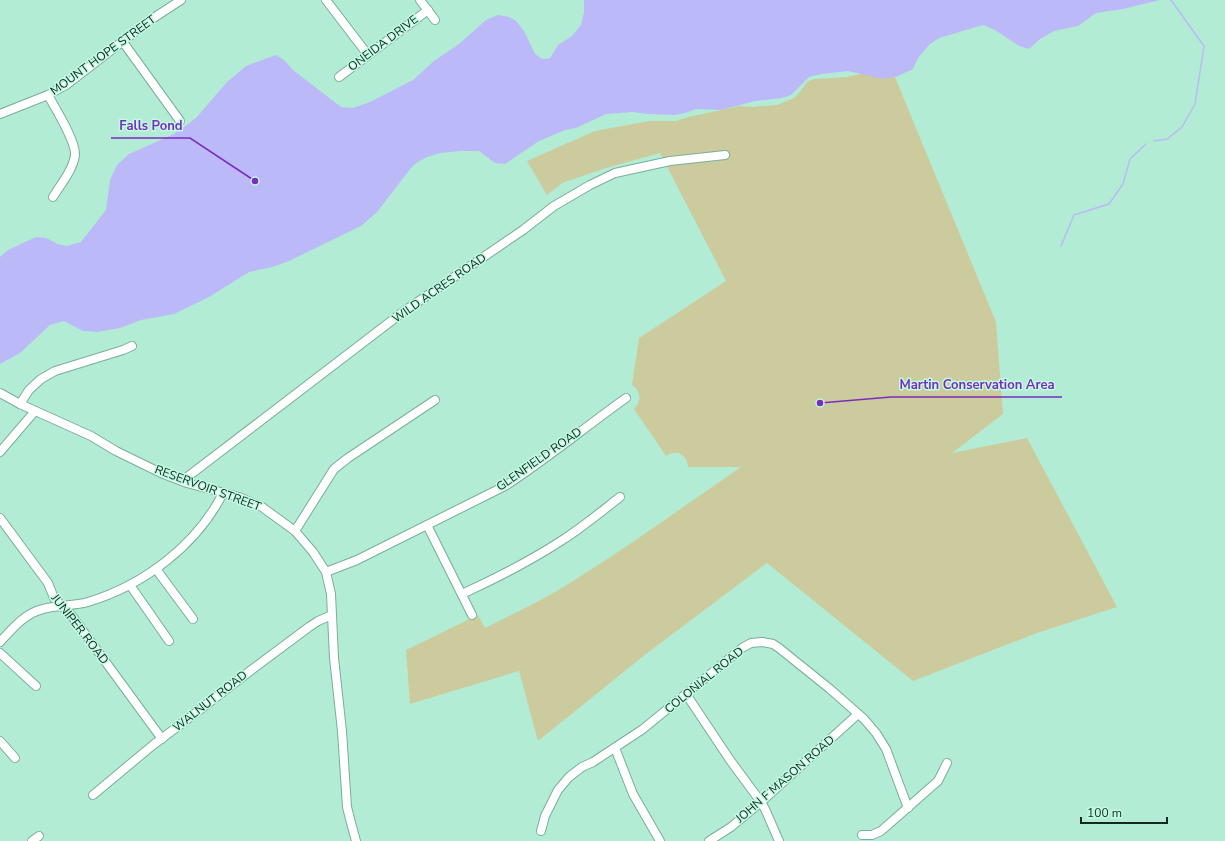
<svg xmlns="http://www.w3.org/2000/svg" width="1225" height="841" viewBox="0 0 1225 841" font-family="'Nunito Sans',sans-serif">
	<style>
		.green { fill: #cccb9e }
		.water { fill: #bcb9f8 }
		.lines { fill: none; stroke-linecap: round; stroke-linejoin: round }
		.stream { stroke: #bcb9f8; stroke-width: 1.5 }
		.minor-casing { stroke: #78af98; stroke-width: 10 }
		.minor { stroke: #fff; stroke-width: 8 }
		.labels { text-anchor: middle; stroke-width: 3; stroke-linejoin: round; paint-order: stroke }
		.street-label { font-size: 12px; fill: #122920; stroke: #c0fae1 }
		.leader { fill: none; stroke: #7b2cbf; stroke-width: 1.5 }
		.callout-dot { fill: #7b2cbf; stroke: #c0fae1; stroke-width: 1.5 }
		.callout-label { font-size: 13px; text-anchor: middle; font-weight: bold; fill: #7b2cbf; stroke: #c0fae1; stroke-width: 3; stroke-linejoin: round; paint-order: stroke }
	</style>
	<rect width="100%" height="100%" fill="#b3ecd4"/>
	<path class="green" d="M890,65l106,257 7,92 -51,39 75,-15 90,169 -80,26 -124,48 -146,-118 -121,91 -108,87 -19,-70 -109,33 -4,-54 72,-35 7,13c30,-15 60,-29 88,-47 58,-36 112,-76 168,-114h-53c-1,-13 -12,-18 -22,-11l-32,-47c8,-8 7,-18 -2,-24l7,-47 87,-57 -66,-128 -54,15 -44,15 -15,12 -20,-34 68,-30 54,-10h27l12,-4 52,-11 13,1 8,-1 16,-1 17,-7 5,-5 9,-12 7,-2 32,-2 23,-5z"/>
	<polygon class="water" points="584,0 1160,0 1123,9 1096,13 1078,26 1054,31 1040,39 1029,49 1019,46 995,30 983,25 939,38 929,45 918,58 913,69 898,76 883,79 848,71 822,74 809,77 791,95 782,98 755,101 721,110 696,109 685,113 675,115 648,114 633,112 606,114 576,128 565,130 539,141 505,164 495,163 479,151 460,151 440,153 427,157 416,163 411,168 377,212 361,226 289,261 272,267 249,272 209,297 174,314 141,320 120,328 97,332 83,331 64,321 50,325 20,353 0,364 0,257 8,250 36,237 46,238 58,244 67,246 81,242 106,210 110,180 117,165 129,154 174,134 196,118 227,82 246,66 276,55 284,60 293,70 341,107 353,108 370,102 413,80 434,61 459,44 486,20 498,15 509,17 516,21 524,31 535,54 542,59 550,58 558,45 572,36 581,25 584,12"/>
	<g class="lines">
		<g class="stream">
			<polyline points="1154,141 1167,139 1182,127 1195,104 1204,46 1171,0"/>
			<polyline points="1061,246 1074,215 1109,204 1123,184 1130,159 1146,144"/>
		</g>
		<g class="minor-casing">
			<g id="minor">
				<polyline points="326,0 368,55"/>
				<polyline points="420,0 435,20"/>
				<polyline points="123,42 180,121"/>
				<polyline points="339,77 428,10"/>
				<path d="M48,95c7,13 28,46 27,60 -2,15 -14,29 -22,42"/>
				<polyline points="0,114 48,95 66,85 149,21 181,0"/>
				<polyline points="0,393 20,404 91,436 116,451 161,473 187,483 239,497 262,507 295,531 313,552 326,572 331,594 334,658 342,731 347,807 350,819 356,841"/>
				<polyline points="20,404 29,390 41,379 55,371 123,350 132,346"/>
				<polyline points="0,452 35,411"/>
				<polyline points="182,481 403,312 523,230 554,206 590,185 615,173 670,161 725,155"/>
				<polyline points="0,518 48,583 54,598 72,616 162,739"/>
				<polyline points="427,525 472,615"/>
				<polyline points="295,531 334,469 348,458 435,400"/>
				<polyline points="156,569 193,619"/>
				<path d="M326,572l31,-12 148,-74c42,-27 80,-59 121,-88"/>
				<polyline points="130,585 169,641"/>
				<path d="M462,594c35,-16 70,-34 102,-55 20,-13 38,-28 56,-42"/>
				<path d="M0,642c12,-13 25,-29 43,-33 15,-4 31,-3 45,-7 56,-17 109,-57 135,-109"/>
				<polyline points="0,653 36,686"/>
				<polyline points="686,694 730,760 761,802 765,809 779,841"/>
				<polyline points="0,741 15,758"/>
				<polyline points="615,748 633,794 660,841"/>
				<polyline points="93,795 153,745 193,715 250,671 309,627 318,621 332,615"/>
				<polyline points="541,831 545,816 558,790 569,777 582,767 593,762 643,729 742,648 751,643 762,642 773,644 779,648 830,689 864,719 876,733 886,749 908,808"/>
				<polyline points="862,835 872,835 881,831 938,781 947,763"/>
				<polyline points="32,841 39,836"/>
				<polyline points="709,841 731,827 761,802 858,714"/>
			</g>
		</g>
		<use href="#minor" class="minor"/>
	</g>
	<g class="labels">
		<g class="street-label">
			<text transform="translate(383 43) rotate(-37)" y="4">ONEIDA DRIVE</text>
			<text transform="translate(103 55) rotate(-36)" y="4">MOUNT HOPE STREET</text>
			<text transform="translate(439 288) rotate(-35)" y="4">WILD ACRES ROAD</text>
			<text transform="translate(539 459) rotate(-35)" y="4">GLENFIELD ROAD</text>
			<text transform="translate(208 488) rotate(20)" y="4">RESERVOIR STREET</text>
			<text transform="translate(80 629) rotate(52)" y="4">JUNIPER ROAD</text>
			<text transform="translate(704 680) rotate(-39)" y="4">COLONIAL ROAD</text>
			<text transform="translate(210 701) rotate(-38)" y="4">WALNUT ROAD</text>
			<text transform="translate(785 779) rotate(-41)" y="4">JOHN F MASON ROAD</text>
		</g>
	</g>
	<path class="leader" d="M255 181L190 138H111M820 403L891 397H1062"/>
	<g class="callout-dot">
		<circle cx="255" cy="181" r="4"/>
		<circle cx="820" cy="403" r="4"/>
	</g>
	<g class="callout-label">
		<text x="151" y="130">Falls Pond</text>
		<text x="977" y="389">Martin Conservation Area</text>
	</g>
	<path d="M1081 817v6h86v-6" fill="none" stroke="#122920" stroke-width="2"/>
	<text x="1087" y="817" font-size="12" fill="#122920" stroke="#c0fae1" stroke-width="3" paint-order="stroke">100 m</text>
</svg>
